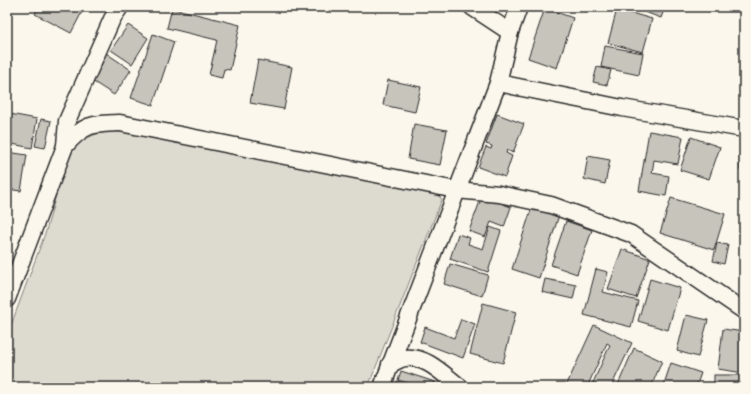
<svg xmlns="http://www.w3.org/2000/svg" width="751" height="394" viewBox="0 0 751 394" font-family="'Indie Flower',sans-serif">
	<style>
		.green { fill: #dddad0; stroke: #84827e }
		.building { fill: #c7c4bc; stroke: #2b2b2b }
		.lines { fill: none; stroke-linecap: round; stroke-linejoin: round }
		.minor-casing { stroke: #2b2b2b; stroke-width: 19 }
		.minor { stroke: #fbf7ec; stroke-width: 16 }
	</style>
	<rect width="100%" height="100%" fill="#fbf7ec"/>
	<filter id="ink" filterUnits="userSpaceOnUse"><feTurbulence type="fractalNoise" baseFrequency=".025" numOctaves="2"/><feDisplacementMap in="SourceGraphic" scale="8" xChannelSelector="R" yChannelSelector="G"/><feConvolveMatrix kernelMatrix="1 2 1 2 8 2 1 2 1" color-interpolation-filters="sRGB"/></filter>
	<g filter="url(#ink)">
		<polygon class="green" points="102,131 134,133 431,190 442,199 368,387 7,387 7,336 46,231 64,166 77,143"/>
		<g class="building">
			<polygon points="38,7 73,7 82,12 71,33 35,14"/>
			<polygon points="631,7 665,7 661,18"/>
			<polygon points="172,8 240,25 230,70 224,69 222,78 209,75 217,40 167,28"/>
			<polygon points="545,8 573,18 557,68 528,58"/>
			<polygon points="617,9 652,19 643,52 608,43"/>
			<polygon points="128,25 148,38 132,64 111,50"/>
			<polygon points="153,34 174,42 153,105 131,98"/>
			<polygon points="605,46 643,53 639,75 601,67"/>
			<polygon points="106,53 131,70 114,95 89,79"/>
			<polygon points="258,60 292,67 284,109 250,103"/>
			<polygon points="597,67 611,70 607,85 593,82"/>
			<polygon points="388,80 421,87 415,112 383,105"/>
			<polygon points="10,114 37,119 32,148 7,143"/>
			<polygon points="497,114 524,124 513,153 507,150 506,153 512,156 505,177 478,167 486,147 491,149 492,146 486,144"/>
			<polygon points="41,119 51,121 45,148 35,146"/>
			<polygon points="414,124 447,130 440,165 408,159"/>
			<polygon points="649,131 683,137 678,164 654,160 652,173 669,176 666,196 639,191"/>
			<polygon points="691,137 720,147 709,179 680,170"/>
			<rect x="740" y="141" width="4" height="29"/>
			<polygon points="7,152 27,155 21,191 7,189"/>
			<polygon points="588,156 610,160 605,184 584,179"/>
			<polygon points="482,196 511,207 504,227 491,222 485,237 469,231"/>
			<polygon points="671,198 725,214 714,250 660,233"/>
			<polygon points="532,207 559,215 539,278 512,269"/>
			<polygon points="566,221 592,230 577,274 551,265"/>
			<polygon points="490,227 501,231 488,272 450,259 458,234 470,238 468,244 483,249"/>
			<polygon points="717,243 728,245 724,264 713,261"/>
			<polygon points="622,249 650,259 636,298 608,289"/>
			<polygon points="450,264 488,275 482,296 444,284"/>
			<polygon points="596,269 608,272 603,292 638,301 631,327 584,315"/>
			<polygon points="545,279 576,285 573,299 542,292"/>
			<polygon points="650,279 680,288 668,330 638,321"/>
			<polygon points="483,303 516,312 503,363 470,354"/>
			<polygon points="686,315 708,320 698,357 677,351"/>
			<polygon points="461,319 475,324 463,358 420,342 425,327 454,338"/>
			<polygon points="594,325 632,343 611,387 591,387 610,345 607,343 588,385 585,384 583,387 573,387 567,384"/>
			<polygon points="723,329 744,332 744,373 718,369"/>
			<polygon points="634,348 662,361 651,387 617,387"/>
			<polygon points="671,363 701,373 696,387 663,387"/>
			<polygon points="401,371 435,382 434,387 422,387 398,380"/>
			<rect x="714" y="375" width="26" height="12"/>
			<polygon points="397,381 412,387 395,387"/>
		</g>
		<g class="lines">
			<g class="minor-casing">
				<g id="minor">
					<polyline points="472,7 510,32"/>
					<polyline points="498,83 622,108 744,129"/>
					<path d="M65,146c19,-22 26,-22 55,-23l336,67 43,4 52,11 80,29 113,77"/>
					<polyline points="7,299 65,146 67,121 112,19 120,7"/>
					<path d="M390,364c5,-2 10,-5 15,-6 21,-3 40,18 55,29"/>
					<polyline points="382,387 498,83 510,32 519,7"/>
				</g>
			</g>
			<use href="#minor" class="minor"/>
		</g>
	</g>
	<rect width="751" height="394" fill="none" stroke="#fbf7ec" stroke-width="24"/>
	<rect x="12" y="12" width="727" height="370" fill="none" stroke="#2b2b2b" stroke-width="1.5" filter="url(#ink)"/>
</svg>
